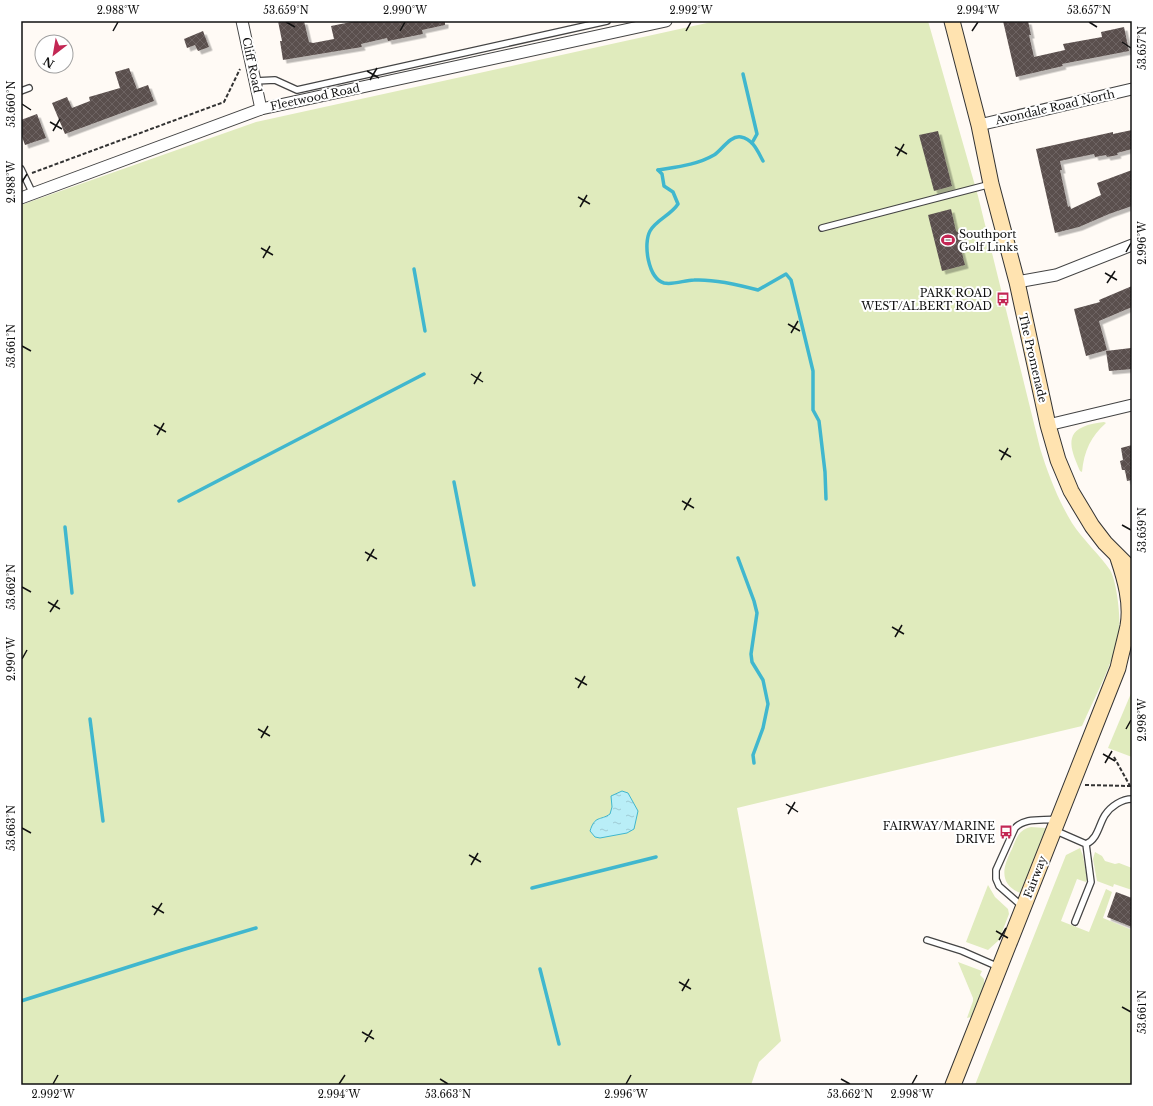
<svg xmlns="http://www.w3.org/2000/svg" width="1153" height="1106" viewBox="0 0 1153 1106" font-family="'Libre Baskerville',serif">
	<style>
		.grass { fill: #e0ebbd }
		.water { fill: url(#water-ripples); stroke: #40b7ce }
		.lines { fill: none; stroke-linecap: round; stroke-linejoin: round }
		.stream { stroke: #40b7ce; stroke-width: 3.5 }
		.building { fill: url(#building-cross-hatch); filter: url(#shadow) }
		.lane-casing { stroke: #444; stroke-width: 8 }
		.street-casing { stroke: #444; stroke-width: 13 }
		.secondary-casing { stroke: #333; stroke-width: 17 }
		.path { stroke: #333; stroke-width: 2; stroke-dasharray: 4 2; stroke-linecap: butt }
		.lane { stroke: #fff; stroke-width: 5.5 }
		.street { stroke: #fff; stroke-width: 11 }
		.secondary { stroke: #ffe3b0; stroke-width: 15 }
		.ticks { fill: none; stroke: #111; stroke-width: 1.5 }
		.labels { text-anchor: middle; stroke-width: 4; stroke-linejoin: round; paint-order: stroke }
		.street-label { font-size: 11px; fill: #111; stroke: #fff }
		.poi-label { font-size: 11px; fill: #111; stroke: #fff; text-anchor: end }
		.neatline { fill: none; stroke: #111; stroke-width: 1.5 }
		.ticks-label { font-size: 10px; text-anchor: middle; fill: #111 }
	</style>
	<defs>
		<pattern id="water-ripples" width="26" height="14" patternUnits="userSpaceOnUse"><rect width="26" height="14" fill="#b9eef7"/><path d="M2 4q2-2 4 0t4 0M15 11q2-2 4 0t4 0" fill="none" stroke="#9ecbd3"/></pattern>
		<pattern id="building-cross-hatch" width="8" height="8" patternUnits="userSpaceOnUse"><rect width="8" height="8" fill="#5a4f4d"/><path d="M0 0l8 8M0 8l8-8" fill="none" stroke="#6d6462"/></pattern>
		<filter id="shadow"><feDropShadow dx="3.5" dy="3.5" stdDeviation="0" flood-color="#0004"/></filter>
	</defs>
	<rect width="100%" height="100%" fill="#fffaf5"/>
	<g class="grass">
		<path d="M716,21h212l50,175 62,252c8,26 18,52 32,75 11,17 27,31 38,47 7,11 11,50 9,63 -6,32 -24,63 -37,93l-345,82 44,233 -22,21 -8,23h-730v-880l235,-83z"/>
		<path d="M1104,422l2,1c-15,13 -22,28 -24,49l-2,-1c-5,-13 -18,-36 3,-44 6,-3 14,-4 21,-5z"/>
		<polygon points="1132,691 1132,757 1108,748"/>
		<path d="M1031,827l15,1 -26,65c-22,-9 -17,-27 -8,-44 4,-10 7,-20 19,-22z"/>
		<polygon points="1080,848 1083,856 1087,879 1086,882 1077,879 1061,921 1089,932 1106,889 1112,892 1103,918 1132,930 1132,1085 975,1085 1066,855"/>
		<polygon points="1095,852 1102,856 1105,861 1115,864 1119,863 1132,868 1132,890 1114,884 1113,887 1097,881 1093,859"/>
		<polygon points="988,885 995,897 1008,909 1009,914 999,940 988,950 966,942"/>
		<polygon points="958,962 982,971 980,975 984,979 984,985 971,1017 967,1018 973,1001 973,998"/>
	</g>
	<path class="water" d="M622,791l6,2 10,18 -4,18 -7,4 -27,5 -5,-1 -5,-6c5,-16 10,-10 20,-17l2,-7 -1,-11z"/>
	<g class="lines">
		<g class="stream">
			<polyline points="743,74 757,134 752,143"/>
			<path d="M658,170l4,4 2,12 9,6 5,12c-7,11 -22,16 -28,27 -7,13 -2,47 14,52 10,2 21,-3 30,-3 19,-1 46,5 64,10l28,-16 5,6 22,91v39l6,11 6,51 1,27"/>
			<path d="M658,170c18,-3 39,-5 56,-15 8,-5 16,-20 27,-18 12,2 17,15 22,24"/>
			<polyline points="414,269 425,331"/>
			<polyline points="454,482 474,585"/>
			<polyline points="179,501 424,374"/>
			<polyline points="65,527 72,593"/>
			<polyline points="738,558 754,601 757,613 751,654 752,662 763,680 768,704 763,728 753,755 754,763"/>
			<polyline points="90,719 103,821"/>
			<polyline points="532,888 656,857"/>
			<polyline points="540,969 559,1044"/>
			<polyline points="21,1001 182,950 256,928"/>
		</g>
	</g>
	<g class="building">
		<polygon points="278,21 304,21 309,42 313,43 334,39 331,26 356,21 445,21 445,25 422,30 423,34 388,41 387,38 361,44 362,47 283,60 280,41 282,41"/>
		<polygon points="1003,21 1028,21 1031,35 1029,35 1034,57 1065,50 1063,44 1102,37 1101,32 1124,27 1129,51 1062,64 1063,66 1016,77"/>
		<polygon points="203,31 209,47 198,51 195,45 187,48 184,39"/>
		<polygon points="129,68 137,89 148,85 154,101 65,134 52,103 67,97 72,108 90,101 89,97 120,88 115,72"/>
		<polygon points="37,114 46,138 25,145 21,134 21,120"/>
		<polygon points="1132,130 1132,149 1117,153 1118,155 1107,157 1106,155 1095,157 1094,154 1060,161 1062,170 1060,170 1068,207 1070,206 1071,209 1101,195 1097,183 1132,170 1132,206 1109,214 1079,227 1055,233 1036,149 1113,132 1113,134"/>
		<polygon points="938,131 952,186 934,191 919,135"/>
		<polygon points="951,209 956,231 962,235 962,239 960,245 965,265 942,271 928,215"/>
		<polygon points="1132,286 1132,307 1099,321 1107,350 1086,356 1074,309 1100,302 1099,300"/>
		<polygon points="1131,348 1132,369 1109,371 1106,351"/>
		<polygon points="1132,445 1132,480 1127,481 1125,470 1122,470 1120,461 1123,460 1121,448"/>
		<polygon points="1116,892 1132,898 1132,927 1107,917"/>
	</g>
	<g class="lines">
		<g class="lane-casing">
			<g id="lane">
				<polyline points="255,81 275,80 297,90 607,21"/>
				<polyline points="21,91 29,88"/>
				<polyline points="21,169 33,194"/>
				<polyline points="822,228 991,184"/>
				<polyline points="1054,830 1086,844 1091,882 1075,922"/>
				<path d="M1086,844c12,-5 13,-20 19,-29 6,-9 17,-16 27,-16"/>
				<path d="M1023,907l-24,-21 -3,-7v-9l19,-42c10,-11 28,-7 41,-9"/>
				<polyline points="927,940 962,951 994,965 999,966"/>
			</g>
		</g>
		<g class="street-casing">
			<g id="street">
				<polyline points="242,21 261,109"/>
				<polyline points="979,125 1132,89"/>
				<polyline points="21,198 261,109 666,21"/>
				<polyline points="1017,282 1056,275 1132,245"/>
				<polyline points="1048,425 1132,405"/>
			</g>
		</g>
		<g class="secondary-casing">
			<g id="secondary">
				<polyline points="952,21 979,125 991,184 1017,282 1048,425 1058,460 1071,491 1092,526 1105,543 1132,570"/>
				<path d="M953,1085l165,-417c3,-14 7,-28 10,-42 4,-23 -3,-47 -10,-68"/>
			</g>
		</g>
		<g class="path">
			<polyline points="32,173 224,102 240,69"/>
			<polyline points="1114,757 1130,786 1132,786"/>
			<polyline points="1085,785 1130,786"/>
		</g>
		<use href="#lane" class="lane"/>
		<use href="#street" class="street"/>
		<use href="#secondary" class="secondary"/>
	</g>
	<path class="ticks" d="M286,22l9,5M1089,22l8,5M113,31l5,-9M400,31l5,-9M686,31l5,-9M972,31l6,-9M1122,42l9,6M367,71l12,7M370,80l7,-12M22,104l9,6M50,122l12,7M53,131l7,-12M895,147l12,7M897,156l7,-12M22,182l5,-8M578,197l12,7M580,207l7,-12M261,248l12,7M1126,252l5,-9M263,258l7,-12M1105,273l12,7M1107,283l8,-12M788,324l12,7M791,333l7,-12M22,346l9,5M471,374l12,8M474,384l7,-12M154,425l12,7M157,435l7,-12M999,450l12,7M1001,460l7,-12M682,501l12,7M684,510l7,-12M1122,525l9,5M365,552l12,7M367,561l7,-12M22,587l9,5M48,602l12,7M50,612l8,-12M892,627l12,7M895,637l7,-12M22,659l5,-9M575,678l12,7M578,688l7,-12M258,729l12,7M1126,729l5,-9M261,738l7,-12M1103,754l12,7M1105,763l7,-12M786,804l12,8M788,814l7,-12M22,828l9,5M469,855l12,7M471,865l7,-12M152,906l12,7M154,915l8,-12M996,931l12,7M999,940l7,-12M679,982l12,7M682,991l7,-12M1122,1007l9,5M362,1032l12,7M365,1042l7,-12M440,1079l8,5M841,1079l9,5M53,1084l5,-9M339,1084l6,-9M626,1084l5,-9M912,1084l5,-9"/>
	<defs>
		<g id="stadium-bare" transform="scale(1.08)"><path d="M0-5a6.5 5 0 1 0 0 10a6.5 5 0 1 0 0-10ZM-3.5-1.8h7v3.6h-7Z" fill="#c32754" stroke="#fff" stroke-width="2.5" paint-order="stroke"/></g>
		<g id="bus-bare" transform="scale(1.08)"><path d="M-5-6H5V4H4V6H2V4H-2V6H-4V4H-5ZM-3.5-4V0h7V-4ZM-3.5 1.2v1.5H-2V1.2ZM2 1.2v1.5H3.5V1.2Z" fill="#c32754" stroke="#fff" stroke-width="2.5" paint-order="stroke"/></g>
	</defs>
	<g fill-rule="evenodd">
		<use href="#stadium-bare" x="948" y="240"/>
		<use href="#bus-bare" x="1003" y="299"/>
		<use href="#bus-bare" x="1006" y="832"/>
	</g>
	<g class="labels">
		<g class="street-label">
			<text transform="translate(252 65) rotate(78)" y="4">Cliff Road</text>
			<text transform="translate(315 97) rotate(-12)" y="4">Fleetwood Road</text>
			<text transform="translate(1055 107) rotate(-13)" y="4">Avondale Road North</text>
			<text transform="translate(1033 358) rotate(77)" y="4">The Promenade</text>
			<text transform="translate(1035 877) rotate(-69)" y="4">Fairway</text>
		</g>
		<g class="poi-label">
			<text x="959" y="238" text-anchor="start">Southport<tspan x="959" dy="13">Golf Links</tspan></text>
			<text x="992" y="297">PARK ROAD<tspan x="992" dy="13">WEST/ALBERT ROAD</tspan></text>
			<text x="995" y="830">FAIRWAY/MARINE<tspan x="995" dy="13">DRIVE</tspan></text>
		</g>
	</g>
	<rect width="1153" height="1106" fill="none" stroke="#ffffff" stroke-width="44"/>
	<g transform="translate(54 54) rotate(211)"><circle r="19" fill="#ffffff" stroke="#a0a0a0"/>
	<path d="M0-3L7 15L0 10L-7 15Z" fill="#c32754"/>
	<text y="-6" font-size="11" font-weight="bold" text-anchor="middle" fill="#111111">N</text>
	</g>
	<rect x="22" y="22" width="1109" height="1062" class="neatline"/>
	<g class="ticks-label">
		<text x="118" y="14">2.988°W</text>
		<text x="286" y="14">53.659°N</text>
		<text x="405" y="14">2.990°W</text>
		<text x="691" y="14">2.992°W</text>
		<text x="978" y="14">2.994°W</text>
		<text x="1089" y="14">53.657°N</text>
		<text transform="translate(1142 48) rotate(-90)" y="4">53.657°N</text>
		<text transform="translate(11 104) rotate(-90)" y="4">53.660°N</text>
		<text transform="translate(11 182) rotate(-90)" y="4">2.988°W</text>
		<text transform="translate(1142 243) rotate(-90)" y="4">2.996°W</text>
		<text transform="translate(11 346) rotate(-90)" y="4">53.661°N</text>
		<text transform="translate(1142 530) rotate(-90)" y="4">53.659°N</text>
		<text transform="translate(11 587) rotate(-90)" y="4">53.662°N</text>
		<text transform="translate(11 659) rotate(-90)" y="4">2.990°W</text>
		<text transform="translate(1142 720) rotate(-90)" y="4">2.998°W</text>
		<text transform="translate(11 828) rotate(-90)" y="4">53.663°N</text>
		<text transform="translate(1142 1012) rotate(-90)" y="4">53.661°N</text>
		<text x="53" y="1098">2.992°W</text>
		<text x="339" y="1098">2.994°W</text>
		<text x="448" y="1098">53.663°N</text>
		<text x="626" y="1098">2.996°W</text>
		<text x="850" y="1098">53.662°N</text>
		<text x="912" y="1098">2.998°W</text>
	</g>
</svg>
